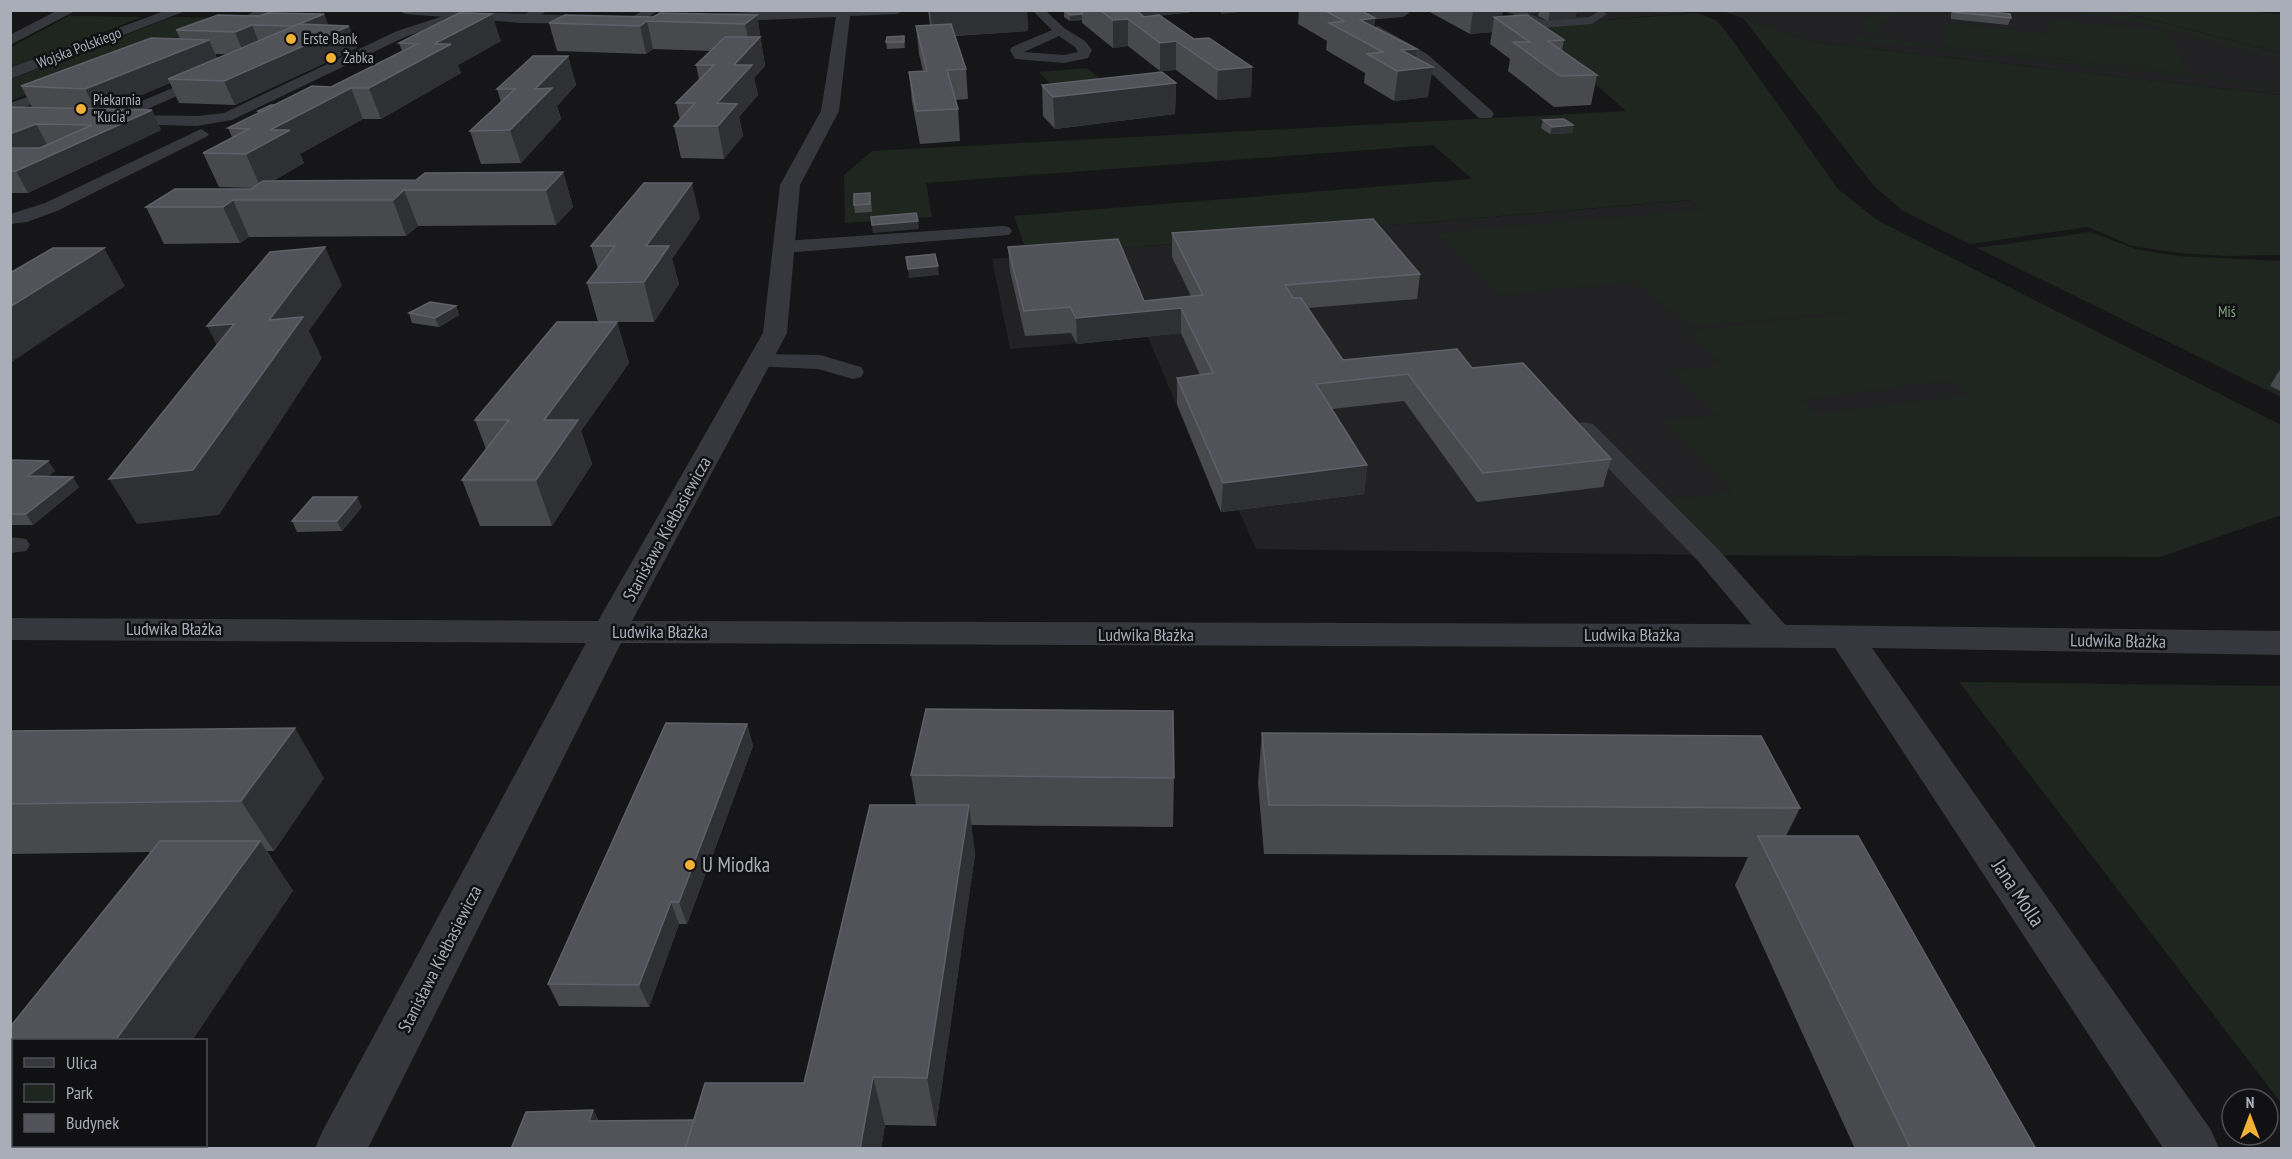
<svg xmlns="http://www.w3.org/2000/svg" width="2292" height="1159" viewBox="0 0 2292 1159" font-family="'PT Sans Narrow',sans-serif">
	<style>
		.built { fill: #222225 }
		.green { fill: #1e261f; fill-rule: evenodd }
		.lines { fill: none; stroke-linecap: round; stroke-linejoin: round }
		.service { fill: #37383d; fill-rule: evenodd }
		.minor { fill: #37383d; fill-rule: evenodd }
		.tertiary { fill: #37383d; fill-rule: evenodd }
		.wall { fill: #47494d; fill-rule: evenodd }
		.shaded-wall { fill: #2f3033 }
		.building { fill: #525359; stroke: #5f6168; stroke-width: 1.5 }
		.poi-dot { fill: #f2b134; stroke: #111113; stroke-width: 2 }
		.labels { text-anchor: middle; stroke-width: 5; stroke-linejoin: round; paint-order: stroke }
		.far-poi-label { font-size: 15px; fill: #a8adb8; stroke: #111113; text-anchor: start }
		.far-street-label { font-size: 15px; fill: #a8adb8; stroke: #111113 }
		.far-park-label { font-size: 15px; fill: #7fa381; stroke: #111113 }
		.street-label { font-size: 18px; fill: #a8adb8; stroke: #111113 }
		.near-poi-label { font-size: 21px; fill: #a8adb8; stroke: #111113; text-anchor: start }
		.near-street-label { font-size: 21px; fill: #a8adb8; stroke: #111113 }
	</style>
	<rect width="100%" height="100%" fill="#161618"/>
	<g class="built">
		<polygon points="1680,10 1687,13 1532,26 1503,11"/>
		<polygon points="1722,11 2119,11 2281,53 2281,95 1811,42"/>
		<polygon points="1729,197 2281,515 2160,557 1708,555 1256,549 1239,511 1221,512 1148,337 1010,349 992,259"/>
	</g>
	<g class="green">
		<polygon points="2230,10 2281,14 2281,53 2119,11"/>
		<path d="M1887,11h18l-26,10 -4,4c10,16 33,17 50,20l308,34 48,3v3l-44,-3 -384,-42v-4l30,3 -16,-8 -3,-6 3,-6z"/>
		<path d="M2066,11c73,-1 146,26 215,45v3l-137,-36z"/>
		<path d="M1696,13l20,7 9,10 113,159 39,31 404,205v90l-121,42 -438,-2 -55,-54 66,-9 -70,-71 55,-6 -48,-44 53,-6 -38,-34 166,-18 -3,-2 -159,15 -53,-45 -138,14 -61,-62 265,-23 -12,-10 -662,56 -14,-40 458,-37 -39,-34 -507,38 6,34 -87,6 -1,-48 28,-24 754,-40 -78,-69 -16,-16zM1950,380l18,15 -151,19 -17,-14z"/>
		<polygon points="69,16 142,17 11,68 11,47"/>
		<polygon points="172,17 237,18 193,37 151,39 153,44 11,101 11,79"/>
		<polygon points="1743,18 1811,42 2281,95 2281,255 2223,256 2180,253 2132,246 2088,227 1970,244 1903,211 1874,186"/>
		<polygon points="2049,19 2167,31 2190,73 1945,46 1945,23 2053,34"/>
		<polygon points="1087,68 1115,91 1061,95 1039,72"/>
		<polygon points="2090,232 2136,249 2178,256 2281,261 2281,397 1977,248"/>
		<polygon points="1959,682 2281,686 2281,1103"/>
	</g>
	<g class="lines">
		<g class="service">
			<polygon points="258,10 275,10 225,33 221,34 215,30"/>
			<polygon points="532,10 550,10 522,23 516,19"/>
			<polygon points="644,10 659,10 640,23 632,23 632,17"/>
			<path d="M1032,10h13l19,18 21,13 7,9 -4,8 -24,5 -49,-4 -5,-9 2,-3 40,-17zM1059,36l16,11 3,5 -14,3 -40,-3z"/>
			<polygon points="1338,10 1354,10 1359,13 1407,10 1409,13 1403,17 1357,21"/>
			<polygon points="1505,10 1522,10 1543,20 1589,17 1601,10 1607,14 1592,24 1541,28"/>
			<polygon points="459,11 465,15 463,18 405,37 232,120 197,126 117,124 109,119 116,112 210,72 215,73 217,76 215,79 134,115 197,116 224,113 397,31"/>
			<polygon points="65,84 70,85 72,88 70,91 10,112 10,103"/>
			<polygon points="201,129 209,134 206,137 57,211 27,222 10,224 10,214 45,203"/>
			<polygon points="1003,226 1009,227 1012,231 1009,235 784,253 777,251 775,247 777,243 784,241"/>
			<polygon points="759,354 820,355 861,367 864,372 861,377 853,379 818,369 751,366 748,361 751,356"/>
			<polygon points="1584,422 1593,424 1718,549 1788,628 1792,635 1788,642 1777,645 1766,642 1698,561 1575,434 1572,429 1575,424"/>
			<polygon points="10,537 26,539 30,545 26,551 10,553"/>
		</g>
		<g class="minor">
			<polygon points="398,10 599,16 606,20 599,24 522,23 405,14"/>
			<polygon points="790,10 904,10 897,14 850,16 839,111 800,185 787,333 632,621 1727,624 2282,631 2282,655 1872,648 2211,1130 2219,1148 2163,1148 1835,648 621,643 368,1148 315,1148 323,1130 586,643 10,640 10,618 598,621 763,333 780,185 821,111 836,17 713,22 706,18 713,14"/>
			<polygon points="1378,26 1427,54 1491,110 1494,114 1491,118 1479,118 1417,60 1373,33 1371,30 1373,27"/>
		</g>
		<g class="tertiary">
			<polygon points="58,10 77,10 10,45 10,35"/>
			<polygon points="167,10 188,10 10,79 10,68"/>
		</g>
	</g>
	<g class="wall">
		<polygon points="928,10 1027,10 1028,31 955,36 966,69 968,99 955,100 958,109 960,141 920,144 912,102 909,72 923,71 919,54 916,26 930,25"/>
		<polygon points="1064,10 1209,10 1157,16 1194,39 1252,67 1251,97 1217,100 1176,70 1160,71 1128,46 1113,48 1082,23 1082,20 1070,21 1064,17"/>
		<polygon points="1299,10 1360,10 1375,18 1374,27 1415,58 1428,97 1394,101 1364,83 1365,73 1326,50 1327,41 1298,24"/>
		<polygon points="1426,10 1503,10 1502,16 1564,40 1562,51 1597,75 1591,105 1554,107 1508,71 1510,59 1490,44 1492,32 1470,34"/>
		<polygon points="1526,10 1577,10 1575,19 1548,21 1538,16 1539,12 1530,13"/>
		<polygon points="1952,10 1975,10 2011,18 2008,25 1951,19 1951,14"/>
		<path d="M324,14l4,11 21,1 8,22 -122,57 -56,-2 -9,-20 -62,26 44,1 9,20 -133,63h-18v-86h22l-11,-21 159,-47 -4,-9 84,-14zM215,54h13l-11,4z"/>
		<polygon points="757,15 765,66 754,78 758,95 739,117 743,136 724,159 681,158 674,126 680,120 676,103 699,80 696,65 711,51 653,49 646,54 557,51 549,23 653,17"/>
		<polygon points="904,36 905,48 887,49 886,42"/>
		<polygon points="501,41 458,65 461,73 381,119 363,119 300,154 304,163 273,181 416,180 563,172 573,207 556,225 418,226 406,236 249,237 240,243 164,244 146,207 251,189 253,188 219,187 203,153 232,137 228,128 259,113 258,111 331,87 402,51 399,43"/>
		<polygon points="568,56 576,85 557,106 561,119 521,163 481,164 470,131 501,102 497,89"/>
		<polygon points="1176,83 1175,114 1055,129 1043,116 1042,85"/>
		<polygon points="1543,120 1573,125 1572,133 1550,134 1541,128"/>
		<polygon points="871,201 872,212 855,213 854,205"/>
		<polygon points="700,218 672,259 679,284 654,322 617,322 629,363 581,431 592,464 552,526 480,526 462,480 486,449 475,420 598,322 587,283 598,269 591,246"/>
		<polygon points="1172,233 1420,274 1417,299 1308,308 1343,360 1472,368 1611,459 1603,487 1477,502 1404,401 1332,409 1367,465 1364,494 1221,512 1177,404 1177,378 1200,375 1181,333 1077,344 1071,333 1025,336 1010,271 1008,247 1144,301 1191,296 1172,257"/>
		<polygon points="456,306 459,315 439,327 412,323 409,313"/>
		<polygon points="2282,366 2282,392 2270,386"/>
		<polygon points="10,460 48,461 55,471 48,476 79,487 33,525 10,525"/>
		<polygon points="362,507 342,531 297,532 292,521"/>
		<polygon points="747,724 753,746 687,924 679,924 649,1007 559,1006 548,984"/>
		<polygon points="10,731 324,778 274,851 267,851 293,891 14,1146 122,1146 120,1149 10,1149 150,852 10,854"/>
		<polygon points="1262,733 1800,808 1786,836 2036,1149 1855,1149 1735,885 1748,857 1264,854 1258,783"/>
		<polygon points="911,775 1174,778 1173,827 971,825 975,854 936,1126 885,1125 881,1149 511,1149 593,1110 599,1121 694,1120 804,1083 916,805"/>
	</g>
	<g class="shaded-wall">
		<polygon points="930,10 1027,10 1028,31 933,37"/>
		<polygon points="1138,10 1209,10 1138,18"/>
		<polygon points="1221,10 1256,10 1221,14"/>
		<polygon points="1473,10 1503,10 1501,21 1494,17 1492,32 1470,34"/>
		<polygon points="1530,10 1539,10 1539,12 1530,13"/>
		<polygon points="1550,10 1577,10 1575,19 1548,21"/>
		<polygon points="324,14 331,34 349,26 357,48 235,105 224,81 294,26"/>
		<polygon points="492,14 501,41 458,65 461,73 381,119 369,88 434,44"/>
		<polygon points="1082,14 1082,20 1070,21 1070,15"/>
		<polygon points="757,15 765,66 754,78 758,95 739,117 743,136 724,159 718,126 717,103 734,65 750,48 745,24"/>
		<polygon points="1375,18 1372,46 1360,20"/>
		<polygon points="1128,19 1128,46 1113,48 1113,20"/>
		<polygon points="647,21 653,49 646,54 640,26"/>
		<polygon points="252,25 261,47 244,54 235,32"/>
		<polygon points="209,40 219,63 168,79 170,83 98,113 85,89"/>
		<polygon points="1176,41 1176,70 1160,71 1160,43"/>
		<polygon points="1417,49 1414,69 1433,67 1428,97 1394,101 1401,50"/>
		<polygon points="568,56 576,85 557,106 561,119 521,163 510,130 535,89"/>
		<polygon points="1252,67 1251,97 1217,100 1218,70"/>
		<polygon points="1176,83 1175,114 1055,129 1053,97"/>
		<polygon points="351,88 363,119 300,154 304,163 261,188 246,154 270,130"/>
		<polygon points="152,110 161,130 28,193 16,171"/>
		<polygon points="36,124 47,144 10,160 10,134"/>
		<polygon points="1573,125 1572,133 1550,134 1552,127"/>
		<polygon points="563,172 573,207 556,225 546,190"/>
		<polygon points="692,183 700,218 672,259 679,284 654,322 644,282 646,246"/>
		<polygon points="404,190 418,226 406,236 393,200"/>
		<polygon points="233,200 249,237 240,243 223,207"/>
		<polygon points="918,221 919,229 873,233 872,225"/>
		<polygon points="325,247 342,285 309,331 322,358 219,515 137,524 109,479 269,320"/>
		<polygon points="104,248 125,286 10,363 10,307"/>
		<polygon points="938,266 939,275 909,278 908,269"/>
		<polygon points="456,306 459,315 439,327 435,318"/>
		<polygon points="1181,308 1181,333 1077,344 1076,318"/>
		<polygon points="617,322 629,363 581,431 592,464 552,526 536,480 544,420"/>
		<polygon points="234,324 228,367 207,326"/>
		<polygon points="48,461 55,471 35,487 28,476"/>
		<polygon points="1367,465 1364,494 1221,512 1223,483"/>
		<polygon points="73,477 79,487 33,525 26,514"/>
		<polygon points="357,497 362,507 342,531 337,521"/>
		<polygon points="747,724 753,746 687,924 679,902"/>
		<polygon points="295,728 324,778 274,851 241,801"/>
		<polygon points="969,805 975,854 936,1126 927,1078"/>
		<polygon points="260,841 293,891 192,1041 115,1041"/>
		<polygon points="671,902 679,924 649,1007 639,985"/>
		<polygon points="873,1077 885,1125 881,1149 860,1149"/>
		<polygon points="593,1110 599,1122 589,1121"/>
		<polygon points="39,1146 122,1146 120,1149 37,1149"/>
	</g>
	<g class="building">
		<polygon points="1064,10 1082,10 1082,14 1070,15"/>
		<polygon points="1100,10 1136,10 1144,17 1159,15 1194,39 1209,38 1252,67 1218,70 1176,41 1160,43 1128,19 1113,20"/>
		<polygon points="1324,10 1360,10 1375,18 1360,20 1417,49 1401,50 1433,67 1397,71 1367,54 1383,52 1329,23 1344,21"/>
		<polygon points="1953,10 1975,10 2010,14 2011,18 1953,12"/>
		<polygon points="268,13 324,14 294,26 252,25 235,32 176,30 218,15 260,16"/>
		<polygon points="459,13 492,14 434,44 451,44 369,88 351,88 270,130 290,130 246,154 203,153 249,129 228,128 312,86 331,87 417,44 399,43"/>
		<polygon points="660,13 757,15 745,24 647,21 640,26 549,23 565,15 653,17"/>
		<polygon points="1527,15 1564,40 1548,41 1597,75 1560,76 1513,42 1530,42 1494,17"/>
		<polygon points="299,24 349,26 224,81 168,79"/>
		<polygon points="951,24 966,69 947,70 958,109 916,111 909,72 927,71 916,26"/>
		<polygon points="904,36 904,42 886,42 887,37"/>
		<polygon points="725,37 760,37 734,65 752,65 717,103 737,104 718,126 674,126 695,103 676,103 714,65 696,65"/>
		<polygon points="151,38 209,40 85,89 21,86"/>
		<polygon points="533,56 568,56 535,89 552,88 510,130 470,131 515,89 497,89"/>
		<polygon points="1162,72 1176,83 1053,97 1042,85"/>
		<polygon points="271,105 275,105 262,112 258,111"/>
		<polygon points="11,107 152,110 16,171 10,171 10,148 40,148 92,125 36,124 10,134"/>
		<polygon points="1564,119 1573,125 1552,127 1543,120"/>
		<polygon points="563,172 546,190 404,190 393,200 233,200 223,207 146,207 175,189 251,189 263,181 416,180 425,173"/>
		<polygon points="644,183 692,183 646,246 669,246 644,282 587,283 615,246 591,246"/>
		<polygon points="870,193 870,204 854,205 854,194"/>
		<polygon points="916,213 918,221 872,225 871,217"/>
		<polygon points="1373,219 1420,274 1285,285 1293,298 1301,298 1343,360 1457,349 1472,368 1523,363 1611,459 1483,473 1408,374 1316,384 1367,465 1223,483 1177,378 1213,373 1181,308 1076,318 1070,307 1024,311 1008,247 1118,239 1144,301 1203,295 1172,233"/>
		<polygon points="325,247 269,320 303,317 193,470 109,479 234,324 207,326 270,252"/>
		<polygon points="53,248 104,248 10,307 10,273"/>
		<polygon points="935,254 938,266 908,269 906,257"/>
		<polygon points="430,302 456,306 435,318 409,313"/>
		<polygon points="557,322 617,322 544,420 578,420 536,480 462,480 509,420 475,420"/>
		<polygon points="10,460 48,461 28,476 73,477 26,514 10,514"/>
		<polygon points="313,497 357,497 337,521 292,521"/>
		<polygon points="926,709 1173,711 1174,778 911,775"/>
		<polygon points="666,723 747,724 679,902 671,902 639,985 548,984"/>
		<polygon points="295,728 241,801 10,804 10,731"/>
		<polygon points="1262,733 1761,736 1800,808 1269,805"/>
		<polygon points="870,805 969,805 927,1078 873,1077 860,1149 685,1149 705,1083 804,1083"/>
		<polygon points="1758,836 1858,836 2036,1149 1911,1149"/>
		<polygon points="160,841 260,841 115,1041 14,1041 14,1146 39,1146 37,1149 10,1149 10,1027"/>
		<polygon points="593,1110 589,1121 694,1120 685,1149 511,1149 526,1112"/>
	</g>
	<g class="poi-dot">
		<circle cx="291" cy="39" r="6"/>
		<circle cx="331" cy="58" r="6"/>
		<circle cx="81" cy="109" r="6"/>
		<circle cx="690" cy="865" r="6"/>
	</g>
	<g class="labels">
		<g class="far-poi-label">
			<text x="303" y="44">Erste Bank</text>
			<text x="343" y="63">Żabka</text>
			<text x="93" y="105">Piekarnia<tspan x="93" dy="17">"Kucia"</tspan></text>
		</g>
		<g class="far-street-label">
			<text transform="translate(79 48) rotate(-21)" y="5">Wojska Polskiego</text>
		</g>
		<g class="far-park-label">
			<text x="2227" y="317">Miś</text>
		</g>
		<g class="street-label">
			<text transform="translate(667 529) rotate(-61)" y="6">Stanisława Kiełbasiewicza</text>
			<text x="174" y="635">Ludwika Błażka</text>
			<text x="660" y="638">Ludwika Błażka</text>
			<text x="1146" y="641">Ludwika Błażka</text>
			<text x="1632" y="641">Ludwika Błażka</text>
			<text transform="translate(2118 641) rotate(1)" y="6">Ludwika Błażka</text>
			<text transform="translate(440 959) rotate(-63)" y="6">Stanisława Kiełbasiewicza</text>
		</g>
		<g class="near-poi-label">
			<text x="702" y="872">U Miodka</text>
		</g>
		<g class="near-street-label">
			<text transform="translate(2018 893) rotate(56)" y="7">Jana Molla</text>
		</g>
	</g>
	<rect width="2292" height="1159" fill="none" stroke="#a8adb8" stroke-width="24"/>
	<rect x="12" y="1039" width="195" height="108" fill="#111113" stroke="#4d4f55" stroke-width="1.5"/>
	<rect x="24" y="1058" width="30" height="9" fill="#37383d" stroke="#4d4f55" stroke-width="1.5"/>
	<text x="66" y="1069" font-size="18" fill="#a8adb8">Ulica</text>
	<rect x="24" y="1084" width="30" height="18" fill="#1e261f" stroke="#4d4f55" stroke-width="1.5"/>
	<text x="66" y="1099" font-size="18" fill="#a8adb8">Park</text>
	<rect x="24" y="1114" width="30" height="18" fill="#525359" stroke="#4d4f55" stroke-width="1.5"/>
	<text x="66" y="1129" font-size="18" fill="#a8adb8">Budynek</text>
	<g transform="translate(2250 1117)"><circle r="28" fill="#111113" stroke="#4d4f55" stroke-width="1.5"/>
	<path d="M0-4.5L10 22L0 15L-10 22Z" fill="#f2b134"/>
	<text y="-9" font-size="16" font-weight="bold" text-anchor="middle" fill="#a8adb8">N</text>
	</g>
</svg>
